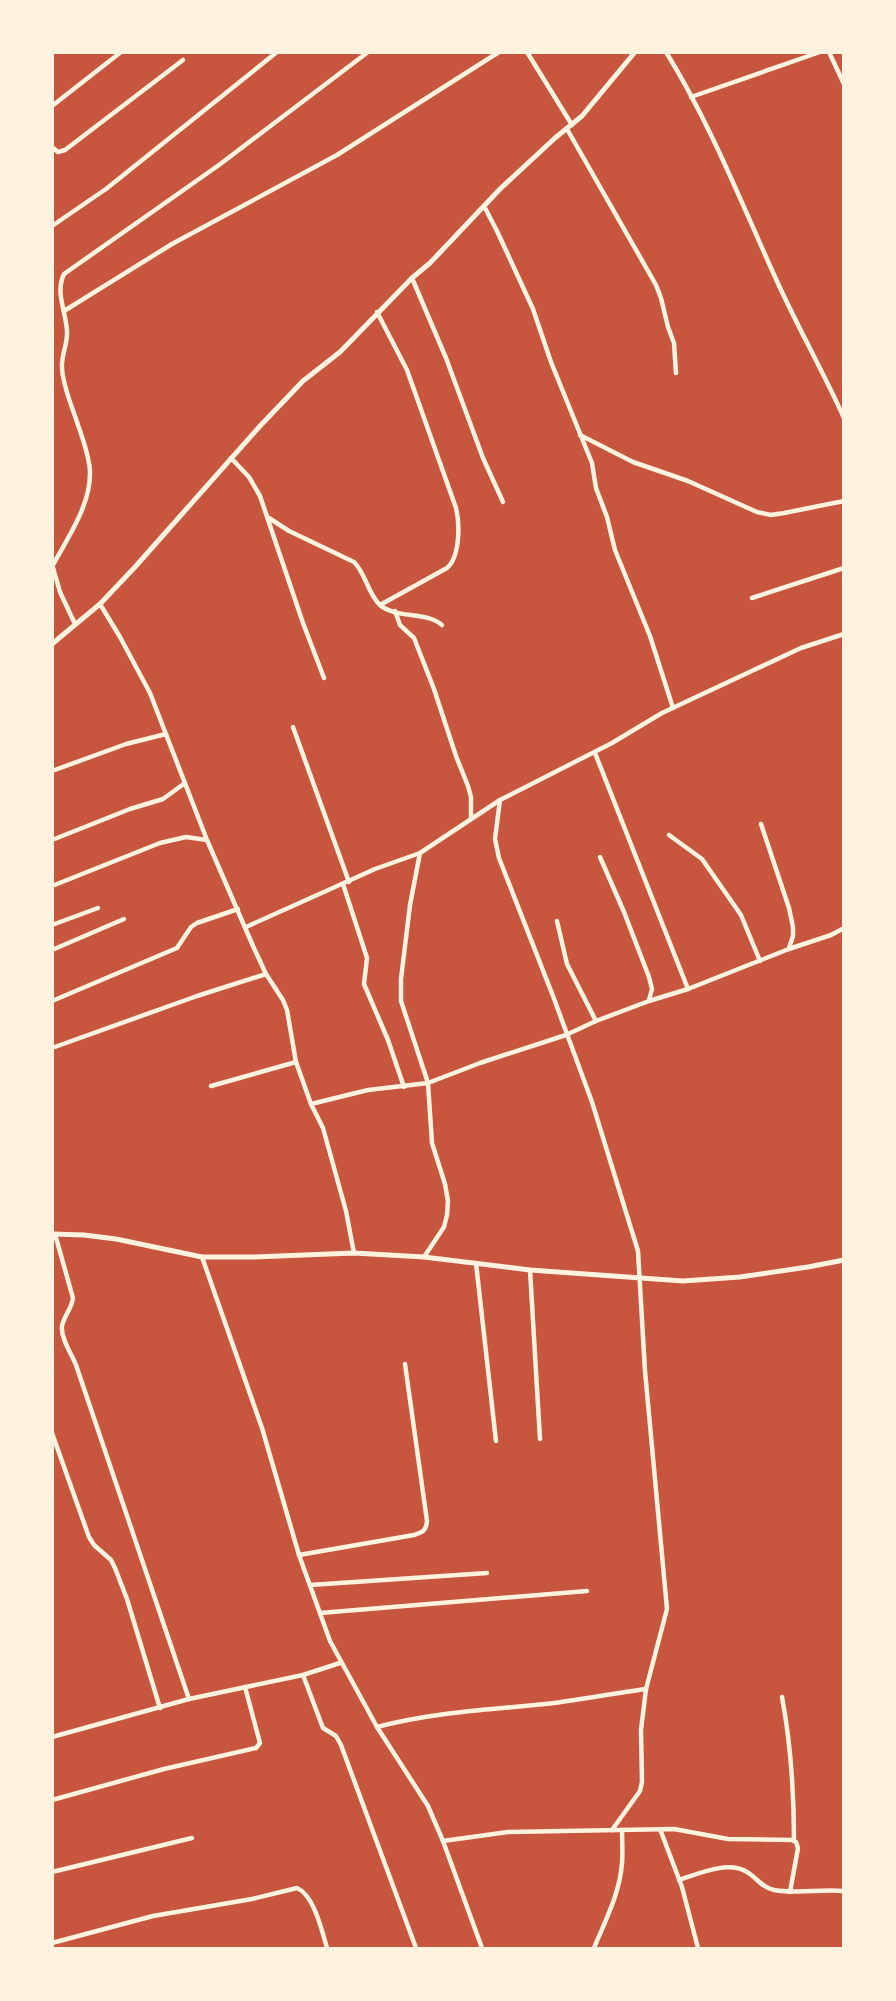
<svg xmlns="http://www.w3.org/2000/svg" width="896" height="2001" viewBox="0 0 896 2001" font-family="'DM Sans',sans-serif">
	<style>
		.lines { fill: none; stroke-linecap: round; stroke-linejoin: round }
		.minor { stroke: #fff3e0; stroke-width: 4.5 }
		.tertiary { stroke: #fff3e0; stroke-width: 5 }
	</style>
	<rect width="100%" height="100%" fill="#c8553d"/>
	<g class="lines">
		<g class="minor">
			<polyline points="527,52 572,125"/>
			<path d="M666,52c44,71 75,150 110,227 21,47 47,92 68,139"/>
			<polyline points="829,52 844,84"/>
			<polyline points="691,97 820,52"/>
			<polyline points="52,106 121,52"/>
			<polyline points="567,129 656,285 661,298 668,327 674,343 676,373"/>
			<polyline points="52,147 58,152 65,150 183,60"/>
			<polyline points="484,206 497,231 533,309 551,362 592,463 596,488 607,517 615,550 650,636 673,708"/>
			<polyline points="52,226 106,189 277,52"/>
			<polyline points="412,278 446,358 483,458 503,502"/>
			<polyline points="64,311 172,244 337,155 499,52"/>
			<path d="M377,312l30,58 49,138c4,16 4,49 -9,60l-67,37"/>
			<polyline points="580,435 633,462 688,481 757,512 771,515 784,513 844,501"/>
			<polyline points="231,458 249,477 260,496 303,623 324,678"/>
			<path d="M269,518l20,13 65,31c12,12 14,32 26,43 16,14 46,6 62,20"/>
			<polyline points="52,564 60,592 75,624"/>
			<path d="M53,565c15,-28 38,-60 37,-94 -1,-15 -7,-32 -12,-46 -6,-19 -15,-38 -16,-57 -1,-13 6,-24 5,-37 -1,-20 -12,-38 -3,-57l155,-109 149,-113"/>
			<polyline points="752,598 844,568"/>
			<polyline points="100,604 120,637 150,693 207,840 253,946 266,974 283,1000 287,1010 296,1062 311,1104 323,1128 346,1211 354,1253"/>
			<polyline points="395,611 400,625 414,638 434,689 456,756 468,786 471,797 471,818"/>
			<polyline points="293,727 349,882"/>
			<polyline points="595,753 688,989"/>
			<polyline points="52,771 126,744 166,734"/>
			<polyline points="500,800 495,839 499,858 553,996 592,1102 638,1251 645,1371 667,1609 646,1689 641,1730 642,1782 640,1791 612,1830"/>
			<polyline points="761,824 789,908 793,927 793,936 789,948"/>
			<polyline points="669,835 702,859 741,915 760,961"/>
			<polyline points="52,840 130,809 163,799 185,783"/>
			<polyline points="420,853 410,905 401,979 401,1001 428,1083 432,1143 445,1184 448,1201 447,1215 444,1227 424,1257"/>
			<polyline points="600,857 624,912 649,977 652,989 649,1000"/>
			<polyline points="343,884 367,958 364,984 388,1040 404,1087"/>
			<polyline points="52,886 160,843 186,837 207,840"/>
			<polyline points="557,921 567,964 596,1021"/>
			<polyline points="52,925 98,908"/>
			<polyline points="246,927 375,869 420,853 500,800 612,743 662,713 801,648 844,634"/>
			<polyline points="52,950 124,919"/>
			<polyline points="52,1001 177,948 191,927 197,923 238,909"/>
			<polyline points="52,1048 197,996 266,974"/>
			<polyline points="211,1086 296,1062"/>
			<polyline points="311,1104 368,1090 428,1083 480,1063 566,1035 596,1021 649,1001 688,989 789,949 831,935 844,928"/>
			<path d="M55,1234l18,64c-1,10 -9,18 -11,28 -2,11 10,29 14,39l113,334"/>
			<polyline points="202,1257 262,1428 299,1555 330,1641 377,1727 428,1806 443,1841 482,1948"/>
			<polyline points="476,1263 496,1441"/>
			<polyline points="530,1270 540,1439"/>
			<polyline points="52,1433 89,1537 94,1545 111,1560 115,1568 127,1599 160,1708"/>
			<path d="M299,1555l115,-20c9,-3 12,-4 13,-14l-22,-157"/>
			<polyline points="310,1585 487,1573"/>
			<polyline points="320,1613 587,1591"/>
			<polyline points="303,1675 323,1728 336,1736 341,1745 416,1948"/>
			<path d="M782,1697c9,48 12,95 12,144"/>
			<path d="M377,1727c61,-16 116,-17 177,-24 31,-4 61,-10 92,-14"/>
			<polyline points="52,1737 189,1699 303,1675 340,1663"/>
			<polyline points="52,1800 164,1769 256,1748 260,1743 245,1687"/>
			<polyline points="660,1829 682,1887 698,1948"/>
			<polyline points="443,1841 508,1832 674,1829 728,1839 792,1840 796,1842 798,1848 790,1892"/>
			<polyline points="52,1872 192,1838"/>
			<path d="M679,1880c19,-6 49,-20 68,-8 10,6 14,15 27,18 23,4 46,-1 70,1"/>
			<path d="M52,1943l101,-27 99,-17 45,-11c17,7 25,43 30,60"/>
			<path d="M594,1948c11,-27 26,-55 28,-85 1,-11 0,-22 0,-33"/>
		</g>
		<g class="tertiary">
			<polyline points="52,644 100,604 135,567 260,426 303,381 340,352 412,278 430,263 500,189 555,138 582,116 635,52"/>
			<polyline points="52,1234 84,1235 116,1239 202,1257 253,1257 354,1253 424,1257 530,1270 683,1281 740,1277 808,1267 844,1260"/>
		</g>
	</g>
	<rect width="896" height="2001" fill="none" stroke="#fff3e0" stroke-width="108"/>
</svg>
